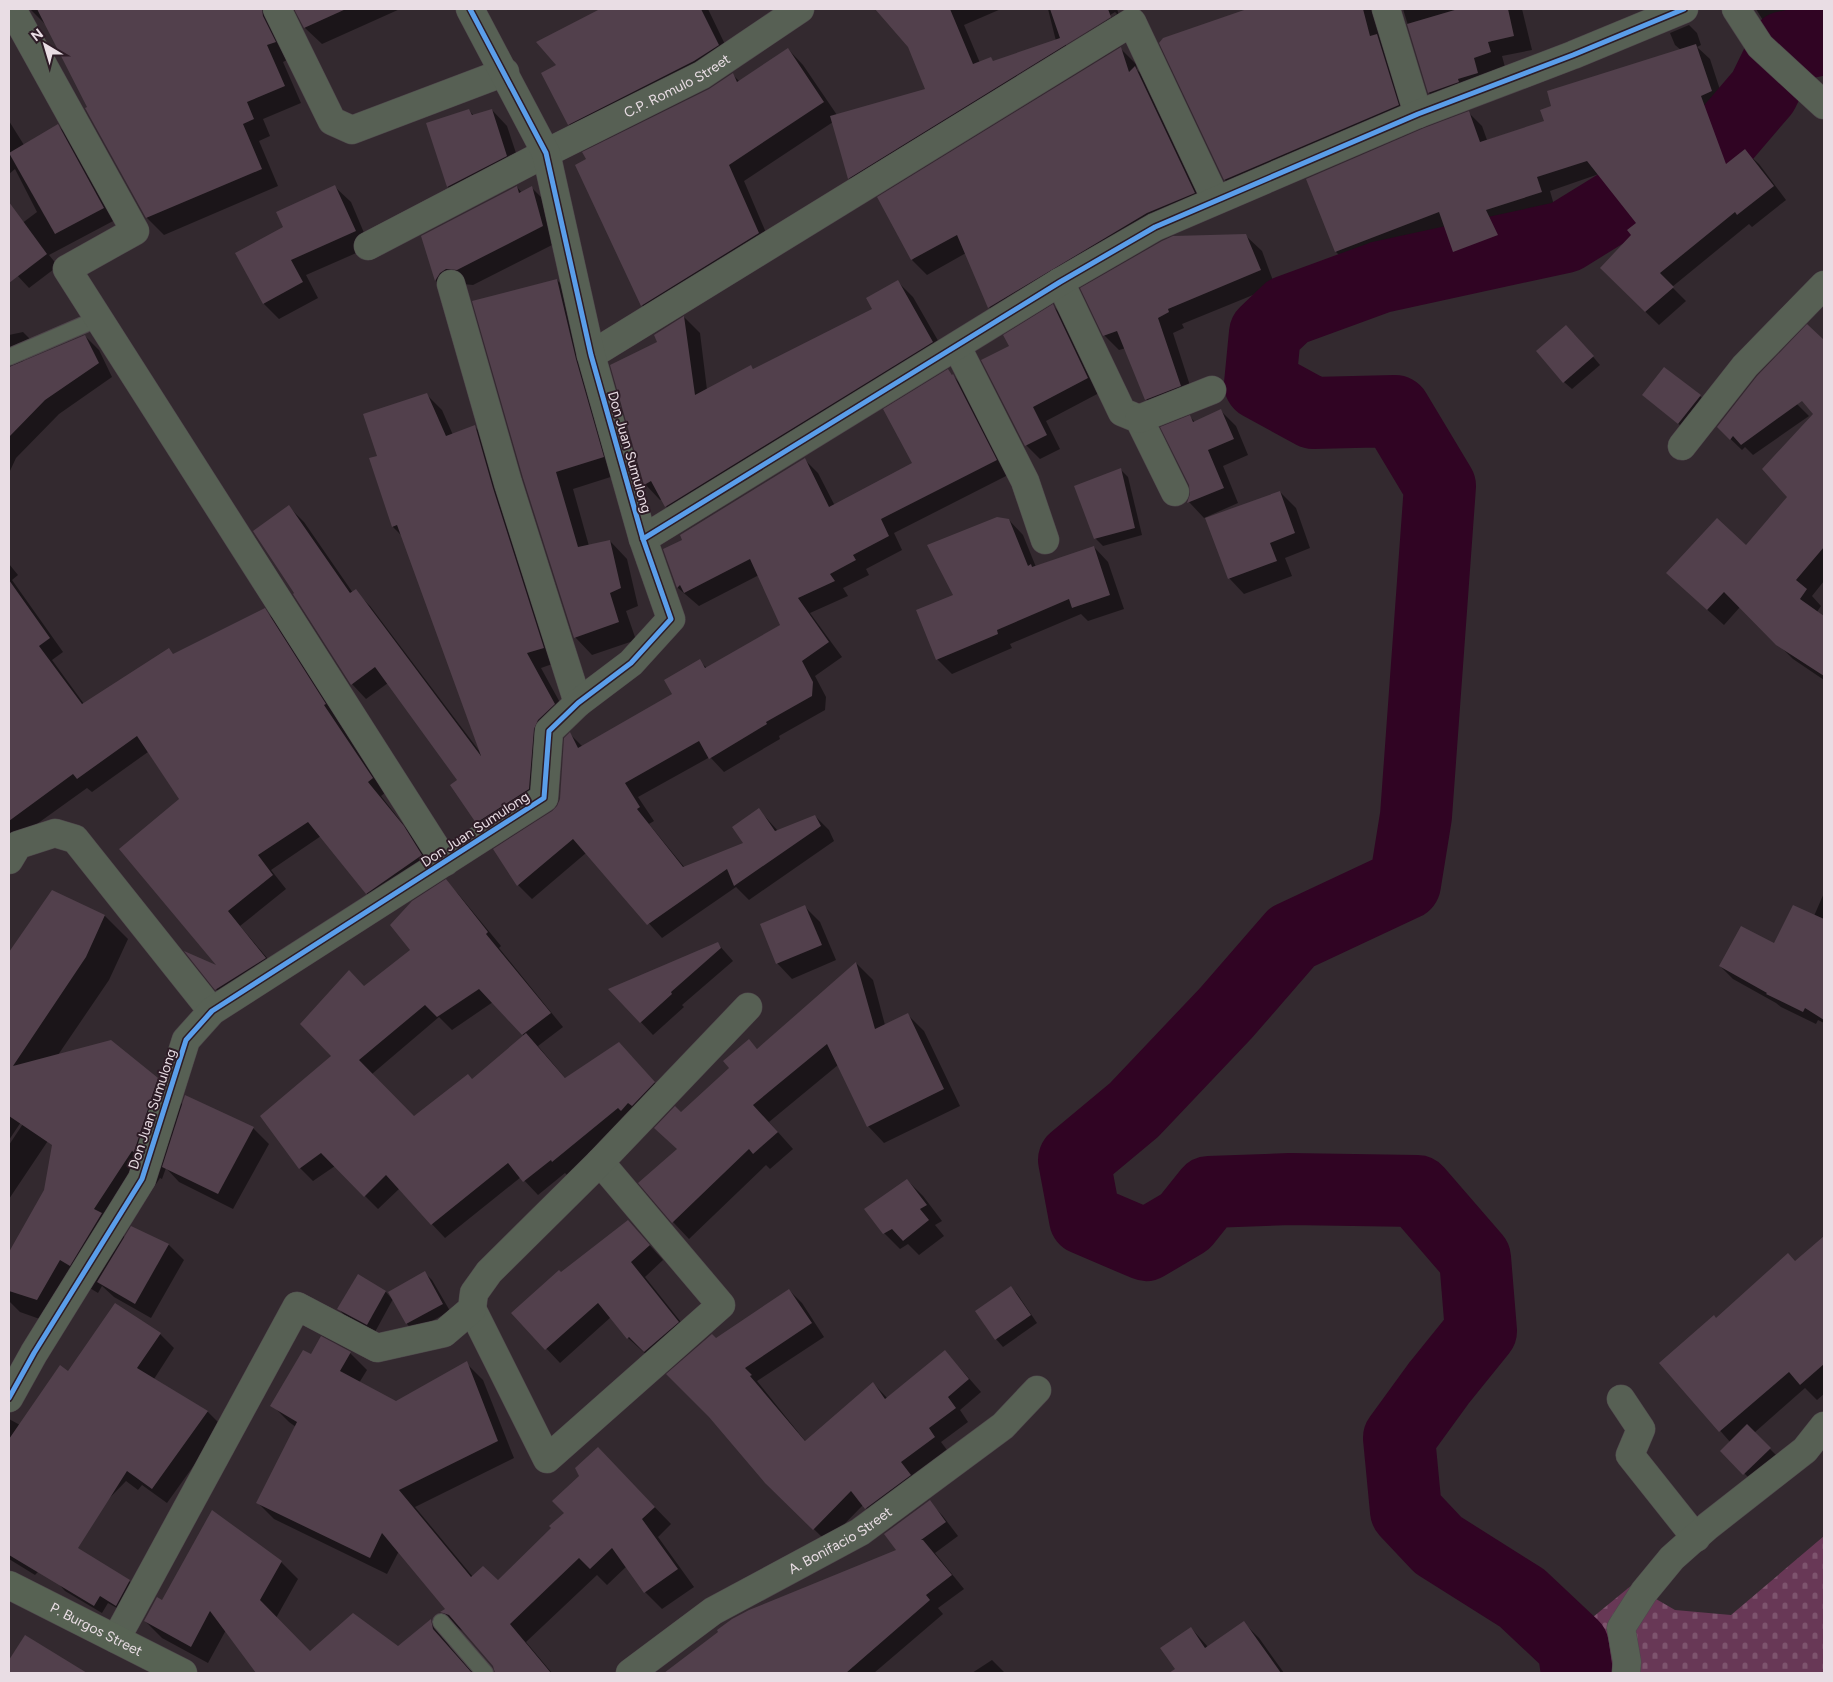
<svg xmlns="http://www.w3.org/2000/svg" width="1833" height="1682" viewBox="0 0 1833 1682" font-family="Figtree,sans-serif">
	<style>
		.cemetery { fill: url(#cemetery-stones) }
		.shadow { fill: #0007; fill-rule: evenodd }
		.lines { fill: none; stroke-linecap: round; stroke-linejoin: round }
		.river { stroke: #300423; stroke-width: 72 }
		.building { fill: #52404c }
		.lane-casing { stroke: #4f474c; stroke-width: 18 }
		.street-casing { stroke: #4f474c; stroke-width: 29 }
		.secondary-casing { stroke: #4f474c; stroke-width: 29 }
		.lane { stroke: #576054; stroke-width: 16 }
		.street { stroke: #576054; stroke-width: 28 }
		.secondary { stroke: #576253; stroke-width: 28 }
		.cycleway-casing { stroke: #2d1c26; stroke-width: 8 }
		.cycleway { stroke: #5a9eea; stroke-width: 5 }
		.labels { text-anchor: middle; stroke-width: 4; stroke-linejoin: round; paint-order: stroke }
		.street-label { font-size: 14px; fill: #e9dde4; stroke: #2d1c26 }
	</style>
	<defs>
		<pattern id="cemetery-stones" width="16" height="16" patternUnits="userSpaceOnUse" patternTransform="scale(1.25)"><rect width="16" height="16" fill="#683856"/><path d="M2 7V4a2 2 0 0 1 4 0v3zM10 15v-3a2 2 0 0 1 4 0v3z" fill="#7e546e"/></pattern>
	</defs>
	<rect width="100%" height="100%" fill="#33292f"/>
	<polygon class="cemetery" points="1824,1536 1824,1673 1603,1673 1605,1668 1593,1617 1632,1585 1675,1610 1731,1615"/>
	<g class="shadow">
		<polygon points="30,9 165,9 173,21 199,9 400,9 322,44 305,28 296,10 288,11 291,58 283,62 301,103 263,119 270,136 259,141 278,186 164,235 147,218 86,109 89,107 49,28"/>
		<polygon points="606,9 708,9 733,61 584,139 569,124 558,66 538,42"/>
		<path d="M877,9h124l-37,16 16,38 11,-4 3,3 62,-21 -8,-32h69l8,23 -261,160 -15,-14 -16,-56 -89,59 29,68 -116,72 -15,-16 68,-215 23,-15 7,7 48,-33 15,16 34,50 90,-25 -18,-43zM1115,12l2,2 -51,32v-3z"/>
		<polygon points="1255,9 1396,9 1413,120 1240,194 1225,180 1160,43 1245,11"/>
		<polygon points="1403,9 1522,9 1532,50 1502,56 1505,67 1444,108 1429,93"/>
		<polygon points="1756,9 1824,9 1824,32 1812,38 1804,30 1784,44 1769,30"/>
		<polygon points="1689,25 1697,33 1701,45 1697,47 1710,59 1725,105 1713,109 1732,161 1745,151 1759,164 1786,200 1752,227 1749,224 1672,287 1686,301 1659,325 1615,282 1638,223 1599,174 1550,191 1554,205 1498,224 1510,248 1467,265 1454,251 1446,228 1349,265 1336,252 1469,113 1482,126 1487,140 1545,122 1681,50 1675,45 1670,33"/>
		<polygon points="1121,49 1136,64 1137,70 1150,82 1209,208 1004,322 989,307 966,253 927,275 912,260"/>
		<polygon points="469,110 474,116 492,110 507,126 522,171 463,202 448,187"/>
		<polygon points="9,121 24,145 58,126 70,137 115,220 49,255 58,266 29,288 15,273 9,276 9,233 37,212 15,169 9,174"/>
		<polygon points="335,187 351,202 370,247 306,275 318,298 279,319 264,304 236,254 285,228"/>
		<polygon points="517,187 522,193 532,188 547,203 558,242 473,285 462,284 451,296 436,281 423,236"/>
		<polygon points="1246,236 1262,251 1275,286 1182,324 1184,328 1173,333 1195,401 1162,415 1146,399 1126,348 1119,350 1104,335"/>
		<polygon points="557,280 575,298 620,474 573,489 589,546 610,541 627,559 638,606 626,611 636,640 592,655 575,637 524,478"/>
		<polygon points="898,282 913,297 948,358 681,522 666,506 662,499 660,500 645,484 659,342 656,335 684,317 700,333 707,390 751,366 754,370 874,310"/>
		<polygon points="1053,306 1067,320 1101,392 1046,421 1060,449 1040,459 1026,445 1010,346"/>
		<polygon points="23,332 37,346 23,359 24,362 85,336 99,350 112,377 59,414 16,458 9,473 9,335"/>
		<polygon points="1574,334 1600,365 1572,389 1564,382"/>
		<polygon points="948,371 967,390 1010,474 894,533 902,550 866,569 869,575 843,588 848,596 810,613 842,657 815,676 826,697 825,710 779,736 780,739 724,772 710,757 638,797 654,821 649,824 685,868 745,844 759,810 778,831 815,816 829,830 834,841 749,900 736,887 662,938 586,853 532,899 518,885 495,850 558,807 561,799 570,734 583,747 673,694 699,661 707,668 781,625 759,575 699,606 678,588 665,550 684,540 804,459 818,473 835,506 914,463"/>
		<polygon points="1760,375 1798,405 1809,416 1753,455 1745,447 1742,450 1718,427"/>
		<polygon points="427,395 442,410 453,435 475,427 490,442 558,662 541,668 569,719 553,735 543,804 491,837 477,823 459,781 388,683 366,699 352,684 289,507 304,522 353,593 355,591 370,606 480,752 402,536 393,527 378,456"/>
		<polygon points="1643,395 1700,396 1707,404 1686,430"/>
		<polygon points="1221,411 1236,426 1248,455 1223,466 1238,503 1204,518 1189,502 1192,494 1190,417 1195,422"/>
		<polygon points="1813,416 1824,425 1824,581 1812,596 1821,606 1817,612 1824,617 1824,680 1793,659 1740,607 1724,625 1667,573 1746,547 1789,497"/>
		<polygon points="1120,469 1128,477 1142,535 1103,546 1095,538"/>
		<polygon points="1280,492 1296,508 1310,548 1285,558 1292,576 1244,594 1229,578"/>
		<polygon points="1009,520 1023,535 1036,567 1094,547 1108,562 1124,609 1088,621 1081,614 1010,644 1012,648 952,674 937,659"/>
		<polygon points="9,564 18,575 12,580 63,652 52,660 84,704 174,655 264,610 278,623 338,718 337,719 386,792 381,796 417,842 435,869 380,907 366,893 321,836 271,870 286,889 240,926 279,972 230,1003 216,989 188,954 220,969 180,799 148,752 92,792 87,788 9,844"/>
		<path d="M446,881l13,14 42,51 -2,2 64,79 -25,19 28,33 66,-22 35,40 -35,24 -65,54 -2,-2 -27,22 -17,-18 -76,61 -46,-49 -21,20 -43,-43 -22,15 -13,-13 33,-112 31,-69 48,-37zM493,1002l31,34 -51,44 -59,38 -42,-44 67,-57 13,13z"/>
		<polygon points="52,892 105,916 128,939 109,980 58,1055 92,1075 9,1199 9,1145 48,1086 45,1086 9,1140 9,954"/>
		<polygon points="1824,893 1824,1023 1818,1020 1816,1024 1781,1007 1776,1003 1733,979 1720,966 1775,945 1814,916"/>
		<polygon points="805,907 820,922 836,960 792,979 777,963"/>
		<polygon points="718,944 733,961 682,1005 684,1007 653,1035 610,989"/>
		<polygon points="856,963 873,980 885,1025 908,1015 924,1031 960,1106 884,1143 868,1126 838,1065 769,1122 793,1149 770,1169 766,1165 689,1239 673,1222 640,1183 678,1149 682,1114 731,1068 749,1041 758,1050"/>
		<polygon points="124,1052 157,1079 183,1105 253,1128 269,1144 233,1209 179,1182 166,1168 162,1179 160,1178 123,1235 125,1238 132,1228 169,1245 184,1260 151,1318 114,1297 102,1286 98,1293 88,1287 65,1328 20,1312 9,1301 9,1255"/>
		<polygon points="907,1180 923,1196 942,1221 935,1225 944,1236 919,1255 908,1244 900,1249 884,1233"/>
		<polygon points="628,1221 663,1260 645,1277 692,1336 659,1366 628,1338 611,1317 560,1363 513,1313"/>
		<polygon points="1824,1238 1824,1394 1817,1400 1805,1388 1754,1433 1777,1456 1752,1481 1722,1451 1730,1442 1661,1363 1716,1319 1796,1262"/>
		<polygon points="425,1273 432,1280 450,1311 414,1331 407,1324 393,1299 375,1332 346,1317 339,1309 358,1276 386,1292 392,1299"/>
		<polygon points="1011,1287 1018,1295 1037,1323 1003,1347 996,1339"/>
		<polygon points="789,1290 802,1303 824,1337 757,1381 806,1442 873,1383 888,1399 945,1351 981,1392 960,1410 968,1422 941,1442 947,1450 913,1476 879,1521 863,1505 827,1542 766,1482 716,1340"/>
		<polygon points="160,1334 174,1348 154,1379 208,1412 222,1426 167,1503 142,1485 138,1490 126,1481 35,1575 9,1559 9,1419 20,1425 68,1373"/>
		<polygon points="350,1353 367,1370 359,1383 396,1403 466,1363 483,1380 514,1458 415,1507 473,1577 498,1582 615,1466 671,1524 658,1537 694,1587 662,1609 645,1592 627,1566 607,1585 597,1575 526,1642 552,1673 496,1673 494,1666 463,1631 459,1629 442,1612 446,1609 399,1551 387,1574 274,1519 257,1502 296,1427 289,1422 272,1405 311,1356"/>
		<polygon points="929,1502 942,1515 958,1536 935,1553 964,1589 938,1608 943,1614 874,1673 666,1673 720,1632 898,1551"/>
		<polygon points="79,1550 129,1581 137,1589 124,1612 108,1603 102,1613 65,1591 58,1583"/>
		<polygon points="281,1562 298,1579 276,1618 310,1653 398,1648 431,1621 448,1638 450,1647 473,1673 257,1673 226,1630 208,1663 162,1638 145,1621 162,1601"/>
		<polygon points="1244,1623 1259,1638 1284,1673 1172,1673 1177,1670 1191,1628 1208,1647"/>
		<polygon points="25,1636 75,1667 81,1673 9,1673 9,1663"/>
		<polygon points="992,1660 1005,1673 972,1673"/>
	</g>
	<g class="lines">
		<polyline class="river" points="1577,1673 1573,1646 1522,1598 1438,1545 1406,1511 1399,1438 1439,1383 1481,1331 1475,1258 1417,1191 1290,1189 1209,1192 1185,1222 1146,1245 1085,1219 1074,1160 1134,1110 1226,1013 1292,937 1405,884 1416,816 1440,486 1395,411 1313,413 1260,384 1265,333 1288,311 1381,277 1565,237 1721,141 1763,92 1785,47 1824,39"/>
	</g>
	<g class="building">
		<polygon points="37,9 262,9 263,16 276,42 267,45 285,86 247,102 254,119 243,124 262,169 146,218 85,108 87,107"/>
		<polygon points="294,9 346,9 304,28"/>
		<polygon points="600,9 701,9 719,45 694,61 568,125 541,73 556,65 536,42"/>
		<polygon points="875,9 950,9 973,64 991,57 993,61 1060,38 1050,9 1108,9 1111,17 848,179 830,116 925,89 908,47"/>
		<polygon points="1247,9 1363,9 1370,36 1377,34 1399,105 1224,180 1159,43 1163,38"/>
		<polygon points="1458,9 1508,9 1514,36 1488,42 1491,52 1474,58 1478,73 1458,79 1459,82 1428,93 1407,24"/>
		<polygon points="1696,44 1712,91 1701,96 1726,164 1745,149 1774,186 1737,215 1735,212 1660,273 1674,287 1645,312 1600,268 1631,235 1627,230 1636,223 1587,161 1537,177 1542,192 1486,210 1498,235 1453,252 1439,212 1335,252 1306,179 1424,128 1469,111 1480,142 1544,121 1540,110 1551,106 1547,91"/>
		<polygon points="1121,47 1129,72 1135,66 1195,193 1147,213 988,308 957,235 911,260 877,197"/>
		<polygon points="788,48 824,102 729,165 759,233 641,306 575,165 586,159 582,152 709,89 733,73 737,82"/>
		<polygon points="469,109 472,115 492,109 507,156 447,187 426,123"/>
		<polygon points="58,124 104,208 55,234 9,153"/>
		<polygon points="335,185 356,231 291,260 303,282 263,304 235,253 283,227 276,212"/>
		<polygon points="517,186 519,193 532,186 543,226 457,270 446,269 440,273 435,281 421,236"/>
		<polygon points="9,202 47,254 9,283"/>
		<polygon points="1246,234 1261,270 1168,309 1169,312 1158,318 1181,386 1145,400 1117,331 1103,336 1080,288 1162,241 1173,236"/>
		<polygon points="557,279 576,359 604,457 556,472 578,547 610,540 621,588 610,593 619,622 574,638 523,478 472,301"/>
		<polygon points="898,280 933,342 665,507 651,481 644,485 610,365 657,342 654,335 684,316 695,395 751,365 753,369 872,309 866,298"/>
		<polygon points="1053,304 1088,378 1033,407 1047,435 1025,446 981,360 1009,346 1003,335"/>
		<polygon points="1807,324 1824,340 1824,547 1796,580 1807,589 1800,599 1824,616 1824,676 1776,645 1724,592 1707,610 1666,573 1717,518 1746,545 1787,497 1762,469 1813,414 1802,401 1741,445 1733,436 1730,440 1717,427 1757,376"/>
		<polygon points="1566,325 1594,356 1563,383 1536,351"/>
		<polygon points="85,335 99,363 45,400 9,437 9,367"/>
		<polygon points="1664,367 1701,395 1678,424 1642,395"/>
		<polygon points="948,369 952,375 953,374 997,460 881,519 889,536 853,555 856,560 830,574 835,581 798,598 829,642 802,661 813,682 812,696 766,722 767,724 709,759 699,741 625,783 640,807 637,809 683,867 743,843 732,827 759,808 775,831 815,815 821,826 734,886 727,869 647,925 573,839 517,886 493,849 552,811 557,806 560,799 564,738 570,732 578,748 672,694 664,680 700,659 705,668 780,625 750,559 684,593 680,585 677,588 663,549 682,540 680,535 805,458 829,507 912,463 883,409"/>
		<polygon points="427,393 446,436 475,425 493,488 544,648 527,653 555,704 538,720 534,729 529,789 476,823 450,785 457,780 375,667 351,685 293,594 294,593 253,531 289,505 350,593 356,589 481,756 397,525 392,527 369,458 377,456 363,414"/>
		<polygon points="1221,409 1234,439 1208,450 1224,488 1187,503 1190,494 1189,485 1160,427 1190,415 1193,422"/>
		<polygon points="1121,468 1135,528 1094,539 1074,486"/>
		<polygon points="1280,491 1295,533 1270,543 1277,561 1228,579 1205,518"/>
		<polygon points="997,517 1009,519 1028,566 1031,564 1032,567 1094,546 1110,595 1072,608 1069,599 997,630 998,634 936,660 916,610 953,595 927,545"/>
		<polygon points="9,580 50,638 39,646 82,704 169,648 173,654 265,608 326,704 324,705 373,778 368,782 404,826 422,855 366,894 308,822 258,855 273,875 228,911 266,958 215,990 184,951 216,965 119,849 179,799 137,736 77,779 73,774 9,821"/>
		<polygon points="446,879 488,932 486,934 551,1013 522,1035 479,989 437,1017 425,1005 359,1060 414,1116 468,1074 472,1079 526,1033 565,1078 619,1042 655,1082 632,1106 628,1103 621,1111 618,1108 552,1162 551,1160 523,1182 508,1163 431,1225 386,1175 364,1197 321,1153 299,1169 260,1116 331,1056 300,1024 349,970 364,986 410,950 390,925 412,901"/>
		<polygon points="52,890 105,915 86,957 13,1066 111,1040 158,1078 134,1152 132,1151 94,1209 102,1213 70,1266 60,1260 37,1300 9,1291 9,1252 44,1190 52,1145 9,1116 9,952"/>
		<polygon points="805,905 822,945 776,964 760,924"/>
		<polygon points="1793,905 1824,919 1824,1020 1805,1008 1803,1012 1766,994 1767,993 1719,966 1741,926 1774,943"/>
		<polygon points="718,942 721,948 671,992 672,994 640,1023 608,989"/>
		<polygon points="856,962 875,1029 908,1013 944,1089 867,1127 827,1044 753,1105 778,1132 753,1154 749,1149 672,1223 638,1183 677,1149 654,1128 675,1106 681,1112 729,1068 723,1061 749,1039 757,1049"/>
		<polygon points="185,1095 254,1127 218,1194 162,1167"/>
		<polygon points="907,1179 927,1205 920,1209 929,1220 903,1241 892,1229 883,1234 864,1209"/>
		<polygon points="628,1220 650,1245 631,1262 679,1322 644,1352 629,1337 627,1339 598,1303 545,1350 511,1313 559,1270 561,1272"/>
		<polygon points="131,1226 169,1244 135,1304 97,1282"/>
		<polygon points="1824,1236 1824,1364 1800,1385 1789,1372 1719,1432 1659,1363 1714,1315 1716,1318 1788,1253 1795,1261"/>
		<polygon points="425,1271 443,1304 406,1324 388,1292"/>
		<polygon points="358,1274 386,1291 367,1325 337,1309"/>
		<polygon points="1011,1286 1031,1315 995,1340 975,1311"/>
		<polygon points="789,1289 812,1323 745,1368 752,1375 750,1376 805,1441 873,1382 885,1399 945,1350 969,1379 948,1397 956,1408 929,1428 935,1437 901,1462 911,1475 865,1509 851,1491 813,1530 765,1483 709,1417 666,1374 712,1334 716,1338"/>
		<polygon points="115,1303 161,1333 137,1368 208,1411 152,1489 127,1471 78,1548 130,1580 116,1606 100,1596 94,1606 9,1555 9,1439 60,1365 68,1371"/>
		<polygon points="321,1336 351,1352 340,1371 396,1401 467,1361 498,1441 399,1490 471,1577 483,1566 498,1580 551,1528 549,1526 564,1513 552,1501 579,1476 575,1468 598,1447 655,1507 642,1519 678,1569 644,1593 612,1548 590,1569 579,1558 510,1624 551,1673 495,1673 493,1666 449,1615 440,1612 445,1609 382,1533 370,1558 256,1503 297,1422 270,1406 303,1350 311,1354"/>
		<polygon points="1747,1424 1771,1448 1743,1475 1720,1451"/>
		<polygon points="930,1500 946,1522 921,1540 923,1540 952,1575 926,1595 930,1600 846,1673 664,1673 718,1632 717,1630 732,1619 749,1610 896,1550 884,1534"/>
		<polygon points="212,1510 282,1561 260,1600 310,1651 353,1613 398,1646 431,1619 433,1629 472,1673 256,1673 210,1611 191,1647 144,1621 157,1597 162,1600"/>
		<polygon points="1244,1621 1281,1673 1169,1673 1175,1669 1160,1648 1191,1627 1205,1648"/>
		<polygon points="25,1635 87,1673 9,1673 9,1660"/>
	</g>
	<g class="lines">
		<g class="lane-casing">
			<g id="lane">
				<polyline points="9,357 97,319"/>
				<polyline points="441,1622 485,1673"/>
			</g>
		</g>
		<g class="street-casing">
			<g id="street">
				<polyline points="12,9 135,231 67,269 445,862"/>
				<polyline points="277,9 332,121 352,130 505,72"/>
				<polyline points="1386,9 1418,114"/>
				<polyline points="1736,9 1760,46 1824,105"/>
				<path id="s1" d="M368,246l178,-93 156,-78 98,-66"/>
				<polyline points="1060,282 1122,412 1139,419 1175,492"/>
				<polyline points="451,284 508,483 578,703"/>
				<polyline points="957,347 1025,481 1045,540"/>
				<polyline points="591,355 1132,22 1216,200"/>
				<polyline points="1139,419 1212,390"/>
				<polyline points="1682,446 1745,366 1824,285"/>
				<polyline points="643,539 1060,282 1155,227 1418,114 1573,55 1684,9"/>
				<polyline points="9,860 18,845 55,833 75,839 212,1011"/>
				<polyline points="472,1309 547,1459 721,1305 600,1162"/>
				<polyline points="9,1398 34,1353 142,1179 186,1040 212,1011 544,798 549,731 578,703 631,663 671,619 643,539 591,355 546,153 470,9"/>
				<polyline points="1621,1399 1641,1429 1630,1455 1696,1538"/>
				<polyline points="116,1639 297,1306 377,1348 444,1333 472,1309 474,1293 489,1272 600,1162 748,1007"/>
				<path id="s2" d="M630,1673l83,-62 147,-79 143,-106 34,-36"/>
				<polyline points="1626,1673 1627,1662 1621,1628 1644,1592 1672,1558 1708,1526 1805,1450 1824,1426"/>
			</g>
		</g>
		<g class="secondary-casing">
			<g id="secondary">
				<path id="s3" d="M9,1585l174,88"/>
			</g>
		</g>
		<use href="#lane" class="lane"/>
		<use href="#street" class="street"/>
		<use href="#secondary" class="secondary"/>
		<g class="cycleway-casing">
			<g id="cycleway">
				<polyline points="643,539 1060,282 1155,227 1418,114 1573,55 1684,9"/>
				<polyline points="9,1398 34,1353 142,1179 186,1040 212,1011 544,798 549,731 578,703 631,663 671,619 643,539 591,355 546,153 470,9"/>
			</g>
		</g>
		<use href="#cycleway" class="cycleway"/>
	</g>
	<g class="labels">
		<g class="street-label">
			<text dy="5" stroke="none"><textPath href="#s1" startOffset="348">C.P. Romulo Street</textPath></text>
			<text transform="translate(630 452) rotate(74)" y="5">Don Juan Sumulong</text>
			<text transform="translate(475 829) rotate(-33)" y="5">Don Juan Sumulong</text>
			<text transform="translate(152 1109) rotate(-72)" y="5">Don Juan Sumulong</text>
			<text dy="5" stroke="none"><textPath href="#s2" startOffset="249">A. Bonifacio Street</textPath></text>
			<text dy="5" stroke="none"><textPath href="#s3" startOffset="98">P. Burgos Street</textPath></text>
		</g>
	</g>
	<rect width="1833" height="1682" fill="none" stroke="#e9dde4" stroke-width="20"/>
	<g transform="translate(45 45) rotate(322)" stroke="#2d1c26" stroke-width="4" paint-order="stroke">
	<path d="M0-4L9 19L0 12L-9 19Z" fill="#e9dde4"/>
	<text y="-8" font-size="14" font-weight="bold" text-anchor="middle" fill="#e9dde4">N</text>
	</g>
</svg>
